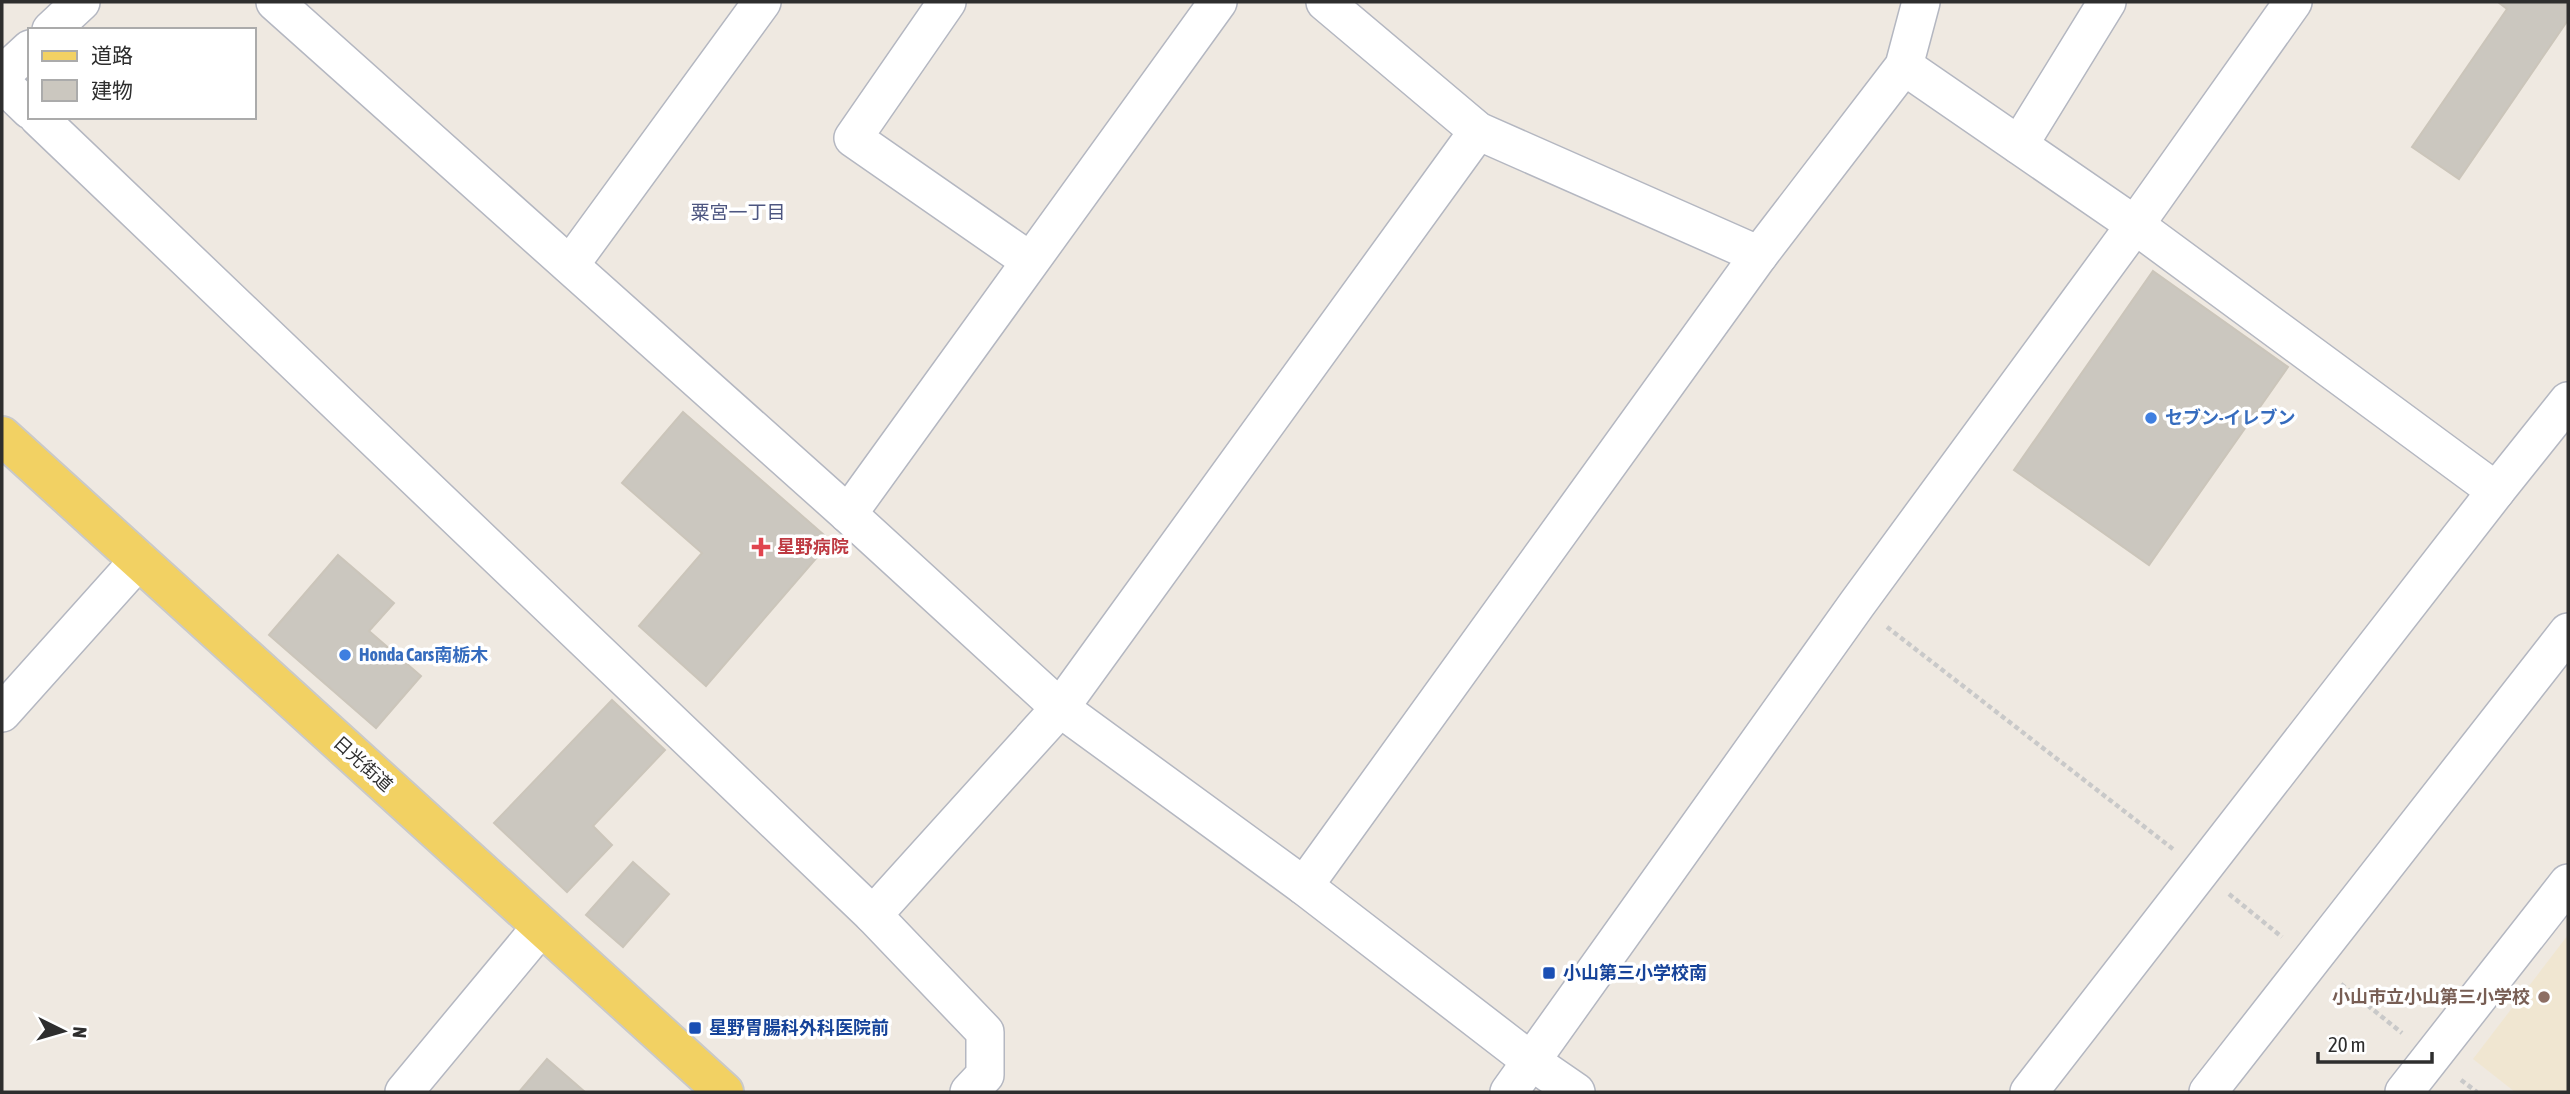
<svg xmlns="http://www.w3.org/2000/svg" width="2570" height="1094" viewBox="0 0 2570 1094" font-family="'Asap Condensed','Noto Sans JP',sans-serif">
	<style>
		.education { fill: #f0e6d1 }
		.building { fill: #cbc7bf; stroke: #cbc5ba; stroke-width: 2 }
		.lines { fill: none; stroke-linecap: round; stroke-linejoin: round }
		.minor-casing { stroke: #b4b7c1; stroke-width: 40 }
		.major-casing { stroke: #c9c9c9; stroke-width: 42 }
		.path { stroke: #c9c9c9; stroke-width: 4.5; stroke-dasharray: 5 3.5; stroke-linecap: butt }
		.minor { stroke: #fff; stroke-width: 37 }
		.major { stroke: #f2d163; stroke-width: 38 }
		.shop-dot { fill: #3f7fe0; stroke: #fff; stroke-width: 2.5 }
		.health-dot { fill: #e0444e; stroke: #fff; stroke-width: 2.5 }
		.transit-dot { fill: #1a4fb4; stroke: #fff; stroke-width: 2.5 }
		.education-dot { fill: #8d6e63; stroke: #fff; stroke-width: 2.5 }
		.labels { text-anchor: middle; stroke-width: 7; stroke-linejoin: round; paint-order: stroke }
		.shop-label { font-size: 18px; font-weight: bold; fill: #366cbe; stroke: #fff; text-anchor: start }
		.health-label { font-size: 18px; font-weight: bold; fill: #be3a42; stroke: #fff; text-anchor: start }
		.street-label { font-size: 18px; fill: #2e2e2e; stroke: #fff }
		.transit-label { font-size: 18px; font-weight: bold; fill: #164399; stroke: #fff; text-anchor: start }
		.education-label { font-size: 18px; font-weight: bold; fill: #785e54; stroke: #fff; text-anchor: end }
		.neighbourhood-label { font-size: 19px; fill: #4d5680; stroke: #fff }
	</style>
	<rect width="100%" height="100%" fill="#efe9e1"/>
	<polygon class="education" points="2568,935 2568,1092 2515,1092 2473,1059"/>
	<g class="building">
		<polygon points="2498,2 2568,2 2568,20 2459,179 2412,147 2507,9"/>
		<polygon points="2153,271 2288,367 2149,565 2014,470"/>
		<polygon points="683,412 831,541 706,686 639,626 702,553 622,483"/>
		<polygon points="338,555 394,603 369,631 421,676 376,728 269,635"/>
		<polygon points="612,700 665,750 593,826 612,845 567,892 494,823"/>
		<polygon points="633,862 669,894 623,947 586,915"/>
		<polygon points="547,1059 585,1092 519,1092"/>
	</g>
	<g class="lines">
		<g class="minor-casing">
			<g id="minor">
				<polyline points="275,2 848,514 1060,708 1304,886 1531,1061 1576,1092"/>
				<polyline points="947,2 853,138 1030,261"/>
				<polyline points="1325,2 1478,131 1759,255"/>
				<polyline points="51,30 81,2"/>
				<polyline points="1904,66 2135,225 2496,491"/>
				<polyline points="2,75 30,49"/>
				<polyline points="2,83 30,110"/>
				<polyline points="38,117 873,915 985,1032 985,1075 969,1092"/>
				<polyline points="2019,145 2107,2"/>
				<polyline points="570,265 762,2"/>
				<polyline points="848,514 1218,2"/>
				<polyline points="2,713 139,560"/>
				<polyline points="1304,886 1759,255 1904,66 1921,2"/>
				<polyline points="873,915 1060,708 1478,131"/>
				<polyline points="404,1092 541,927"/>
				<polyline points="1509,1092 1857,604 2135,225 2293,2"/>
				<polyline points="2029,1092 2496,491 2568,401"/>
				<polyline points="2208,1092 2568,632"/>
				<polyline points="2404,1092 2568,883"/>
			</g>
		</g>
		<g class="major-casing">
			<polyline id="major" points="2,436 724,1092"/>
		</g>
		<g class="path">
			<polyline points="1887,627 2173,849"/>
			<polyline points="2229,894 2282,937"/>
			<polyline points="2341,984 2402,1033"/>
			<polyline points="2461,1080 2477,1092"/>
		</g>
		<use href="#minor" class="minor"/>
		<use href="#major" class="major"/>
	</g>
	<g class="shop-dot">
		<circle cx="2151" cy="418" r="7"/>
		<circle cx="345" cy="655" r="7"/>
	</g>
	<path class="health-dot" d="M757.5 536.5h7v7h7v7h-7v7h-7v-7h-7v-7h7z"/>
	<g class="transit-dot">
		<rect x="1542" y="966" width="14" height="14" rx="3.5"/>
		<rect x="688" y="1021" width="14" height="14" rx="3.5"/>
	</g>
	<circle class="education-dot" cx="2544" cy="997" r="7"/>
	<g class="labels">
		<g class="shop-label">
			<text x="2165" y="424">セブン-イレブン</text>
			<text x="359" y="661">Honda Cars南栃木</text>
		</g>
		<g class="health-label">
			<text x="777" y="553">星野病院</text>
		</g>
		<g class="street-label">
			<text transform="translate(363 764) rotate(42)" y="6">日光街道</text>
		</g>
		<g class="transit-label">
			<text x="1563" y="979">小山第三小学校南</text>
			<text x="709" y="1034">星野胃腸科外科医院前</text>
		</g>
		<g class="education-label">
			<text x="2530" y="1003">小山市立小山第三小学校</text>
		</g>
		<g class="neighbourhood-label">
			<text x="738" y="219">粟宮一丁目</text>
		</g>
	</g>
	<rect width="2570" height="1094" fill="none" stroke="#2e2e2e" stroke-width="7"/>
	<rect x="28" y="28" width="228" height="91" fill="#ffffff" stroke="#ababab" stroke-width="2"/>
	<rect x="42" y="51" width="35" height="10" fill="#f2d163" stroke="#ababab" stroke-width="2"/>
	<text x="91" y="63" font-size="21" fill="#2e2e2e">道路</text>
	<rect x="42" y="80" width="35" height="21" fill="#cbc7bf" stroke="#ababab" stroke-width="2"/>
	<text x="91" y="98" font-size="21" fill="#2e2e2e">建物</text>
	<g transform="translate(63 1031) rotate(95)" stroke="#ffffff" stroke-width="5" paint-order="stroke">
	<path d="M0-5L12 26L0 18L-12 26Z" fill="#2e2e2e"/>
	<text y="-10" font-size="19" font-weight="bold" text-anchor="middle" fill="#2e2e2e">N</text>
	</g>
	<path d="M2318 1052v10h114v-10" fill="none" stroke="#2e2e2e" stroke-width="3.5"/>
	<text x="2328" y="1052" font-size="21" fill="#2e2e2e" stroke="#ffffff" stroke-width="5" paint-order="stroke">20 m</text>
</svg>
